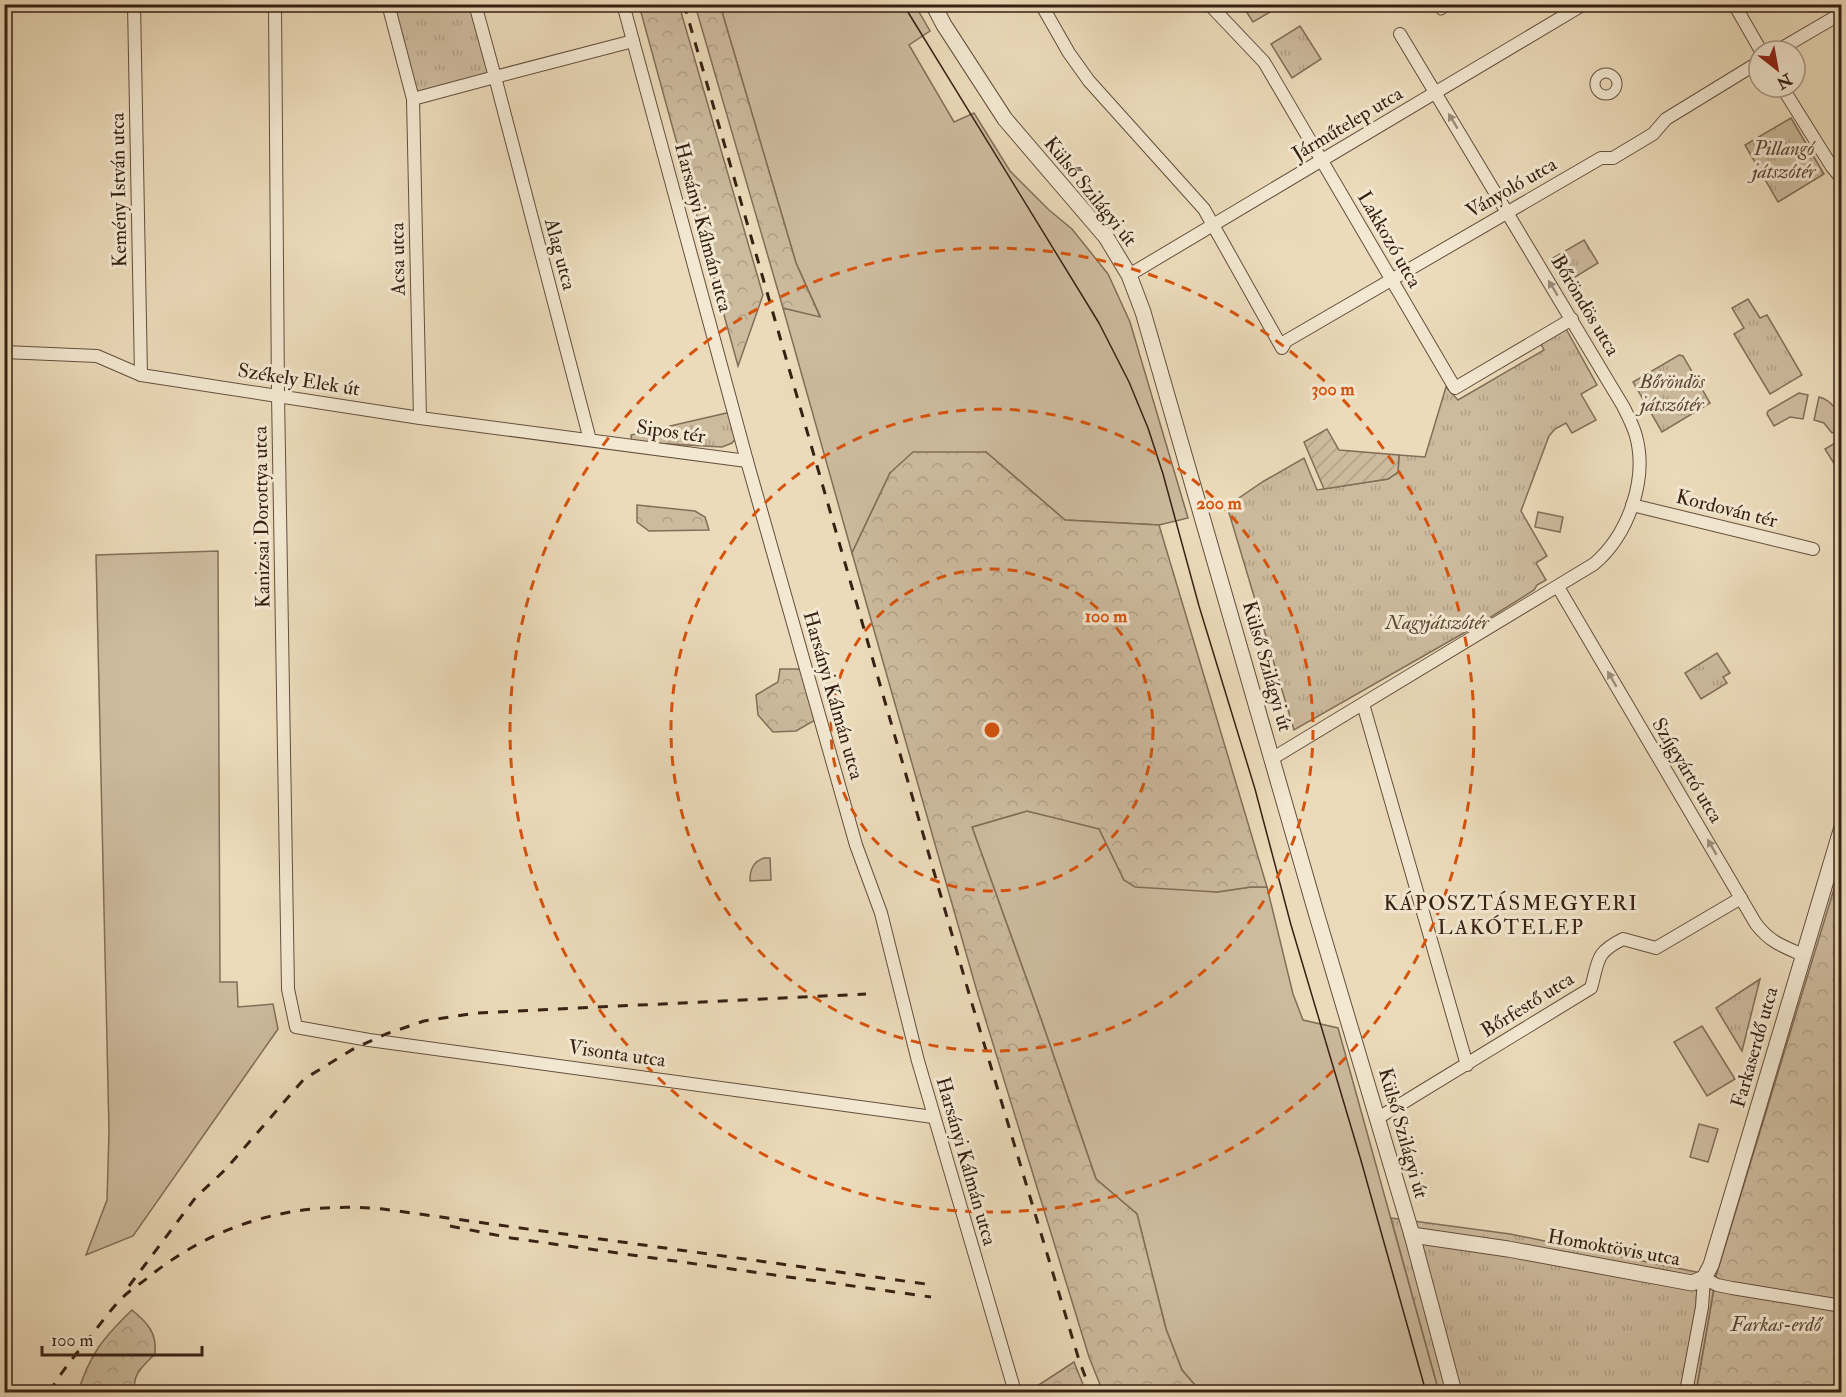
<svg xmlns="http://www.w3.org/2000/svg" width="1846" height="1397" viewBox="0 0 1846 1397" font-family="'IM FELL Double Pica',serif">
	<style>
		.grass { fill: #cdbb9e; stroke: #826e58; stroke-width: 1.5 }
		.forest { fill: url(#forest-crowns); stroke: #826e58; stroke-width: 1.5 }
		.park { fill: url(#park-tufts); stroke: #826e58; stroke-width: 1.5 }
		.garden { fill: url(#garden-furrows); stroke: #826e58; stroke-width: 1.5 }
		.lines { fill: none; stroke-linecap: round; stroke-linejoin: round }
		.pedestrian-casing { stroke: #644f3d; stroke-width: 11 }
		.minor-casing { stroke: #644f3d; stroke-width: 14 }
		.tertiary-casing { stroke: #644f3d; stroke-width: 17 }
		.pedestrian { stroke: #f3e8d2; stroke-width: 9 }
		.minor { stroke: #f3e8d2; stroke-width: 12 }
		.tertiary { stroke: #f3e8d2; stroke-width: 15 }
		.tram { stroke: #372013; stroke-width: 1.5 }
		.rail { stroke: #372013; stroke-width: 3; stroke-dasharray: 10 10; stroke-linecap: butt }
		.oneway { fill: #9e8e7c }
		.ring { fill: none; stroke: #d6530d; stroke-width: 3; stroke-dasharray: 10 8 }
		.labels { text-anchor: middle; stroke-width: 6; stroke-linejoin: round; paint-order: stroke }
		.street-label { font-size: 20px; fill: #372013; stroke: #f3e8d2 }
		.park-label { font-size: 20px; font-style: italic; fill: #5c4736; stroke: #f3e8d2 }
		.neighbourhood-label { font-size: 21px; letter-spacing: 1.5px; fill: #372013; stroke: #f3e8d2 }
		.centre { fill: #d6530d; stroke: #f3e8d2; stroke-width: 3 }
		.ring-label { font-size: 18px; text-anchor: middle; font-weight: bold; fill: #d6530d; stroke: #f3e8d2; stroke-width: 6; stroke-linejoin: round; paint-order: stroke }
	</style>
	<defs>
		<pattern id="forest-crowns" width="20" height="18" patternUnits="userSpaceOnUse" patternTransform="scale(1.5)"><rect width="20" height="18" fill="#cdbb9e"/><path d="M2 6a3 3 0 1 1 6 0M12 15a3 3 0 1 1 6 0" fill="none" stroke="#b1a087"/></pattern>
		<pattern id="park-tufts" width="24" height="20" patternUnits="userSpaceOnUse" patternTransform="scale(1.5)"><rect width="24" height="20" fill="#cdbb9e"/><path d="M3 7l-1-3M5 7V3M7 7l1-3M15 17l-1-3M17 17v-4M19 17l1-3" fill="none" stroke="#b1a087"/></pattern>
		<pattern id="garden-furrows" width="10" height="10" patternUnits="userSpaceOnUse" patternTransform="scale(1.5)"><rect width="10" height="10" fill="#cdbb9e"/><path d="M-1 1l2-2M0 10L10 0M9 11l2-2" fill="none" stroke="#b1a087"/></pattern>
	</defs>
	<rect width="100%" height="100%" fill="#ecdbba"/>
	<filter id="stains"><feTurbulence type="fractalNoise" baseFrequency=".00333" numOctaves="4"/><feColorMatrix values="0 0 0 0 .2 0 0 0 0 .09 0 0 0 0 .02 0 0 0 .5 -.17"/></filter>
	<radialGradient id="worn" r=".72"><stop offset=".6" stop-color="#630" stop-opacity="0"/><stop offset="1" stop-color="#630" stop-opacity=".3"/></radialGradient>
	<g class="grass">
		<polygon points="720,5 915,5 930,31 909,45 954,122 974,113 1010,171 1049,210 1072,229 1108,274 1130,322 1188,518 1159,525 1065,520 986,452 890,473 852,553 783,308 820,316 796,263"/>
		<polygon points="1799,393 1808,395 1803,419 1790,417 1774,426 1767,414 1768,411"/>
		<path d="M1819,397c12,3 23,16 22,30l-9,6 -8,-10 -10,-3z"/>
		<polygon points="1840,440 1842,441 1841,475 1825,449"/>
		<polygon points="1538,512 1563,517 1560,532 1535,527"/>
		<polygon points="218,551 220,982 237,982 238,1007 273,1004 278,1029 133,1236 86,1255 107,1200 109,1131 96,555"/>
		<polygon points="1027,811 1099,828 1124,880 1217,892 1251,887 1267,887 1293,994 1303,1020 1338,1028 1439,1392 1201,1392 1182,1370 1166,1329 1137,1214 1096,1179 1041,1019 972,827"/>
		<path d="M764,858h6l1,22 -21,1c0,-12 3,-19 14,-23z"/>
		<polygon points="1702,1026 1735,1079 1707,1096 1674,1042"/>
		<polygon points="1699,1124 1718,1129 1708,1162 1690,1157"/>
	</g>
	<g class="forest">
		<polygon points="639,5 679,5 763,295 738,366"/>
		<polygon points="695,5 720,5 796,263 820,317 783,308"/>
		<polygon points="913,452 986,452 1065,520 1159,525 1267,887 1251,887 1217,892 1135,887 1124,880 1099,829 1027,811 972,827 1041,1019 1096,1179 1137,1214 1166,1329 1182,1370 1201,1392 1103,1392 1089,1357 978,995 852,553 890,473"/>
		<polygon points="637,505 695,511 705,517 709,530 649,531 637,522"/>
		<polygon points="780,669 801,669 817,719 796,731 773,732 758,715 756,695 778,682"/>
		<polygon points="1841,866 1841,1392 1696,1392 1716,1276"/>
		<path d="M132,1310c16,13 25,23 23,44 -11,11 -25,22 -19,38h-58c12,-38 25,-54 54,-82z"/>
		<polygon points="1074,1362 1086,1392 1031,1392 1031,1390"/>
	</g>
	<g class="park">
		<polygon points="392,5 470,5 491,74 417,95"/>
		<polygon points="1242,5 1282,5 1253,22"/>
		<polygon points="1300,26 1321,59 1292,78 1271,44"/>
		<polygon points="1791,118 1824,174 1778,202 1745,145"/>
		<polygon points="1584,240 1598,263 1567,282 1553,258"/>
		<polygon points="1748,299 1760,318 1767,315 1802,375 1770,394 1734,334 1744,328 1732,308"/>
		<polygon points="1565,327 1597,385 1581,394 1596,420 1572,433 1566,423 1555,429 1549,436 1521,511 1547,556 1536,563 1546,580 1537,585 1534,590 1483,622 1294,730 1227,506 1264,481 1304,458 1317,490 1388,479 1398,472 1399,455 1425,457 1446,387 1458,400 1544,350 1540,342"/>
		<polygon points="1679,355 1683,356 1710,403 1662,432 1633,382"/>
		<polygon points="731,412 737,437 732,443 722,447 632,442 631,435"/>
		<polygon points="1717,653 1730,673 1723,677 1727,683 1701,699 1685,673"/>
		<polygon points="1760,979 1742,1051 1716,1008"/>
		<polygon points="1391,1218 1510,1234 1716,1276 1696,1392 1439,1392"/>
	</g>
	<polygon class="garden" points="1327,429 1339,450 1399,455 1398,472 1388,479 1324,489 1304,442"/>
	<g class="lines">
		<g class="pedestrian-casing">
			<g id="pedestrian">
				<polyline points="1558,4 1565,16"/>
				<polyline points="1441,10 1450,4"/>
				<circle cx="1606" cy="84" r="11"/>
			</g>
		</g>
		<g class="minor-casing">
			<g id="minor">
				<polyline points="134,4 141,375"/>
				<polyline points="275,4 278,394 288,989 296,1027 369,1040 933,1117"/>
				<polyline points="388,4 413,99 495,77 475,4"/>
				<polyline points="623,4 747,461 856,845 881,913 918,1061 1015,1392"/>
				<polyline points="1041,4 1069,53 1089,81 1204,209 1282,348 1286,341 1601,158 1613,158 1653,134 1666,119 1759,62"/>
				<polyline points="1209,4 1264,62 1455,388 1572,319"/>
				<polyline points="1734,4 1761,51"/>
				<polyline points="1777,51 1842,13"/>
				<polyline points="1782,87 1832,167 1842,179"/>
				<polyline points="413,99 420,418"/>
				<polyline points="1129,275 1584,4"/>
				<polyline points="4,352 97,356 141,375 420,418 747,461"/>
				<polyline points="590,440 495,77 633,41"/>
				<polyline points="1632,505 1813,549"/>
				<path d="M1558,587l198,337c14,18 26,22 47,31"/>
				<polyline points="1363,704 1467,1065"/>
				<path d="M1273,758l321,-194c34,-29 54,-84 42,-128 -3,-11 -8,-20 -13,-30l-223,-372"/>
				<path d="M1378,1118l213,-130c8,-28 4,-35 32,-49l33,9 85,-50"/>
				<polyline points="1686,1392 1702,1307 1704,1278 1717,1285 1732,1288 1842,1306"/>
			</g>
		</g>
		<g class="tertiary-casing">
			<g id="tertiary">
				<polyline points="933,4 944,25 1005,119 1106,237 1129,275 1143,312 1315,909 1412,1235 1454,1392"/>
				<polyline points="1412,1235 1508,1249 1692,1283 1704,1278 1711,1265 1842,827"/>
			</g>
		</g>
		<use href="#pedestrian" class="pedestrian"/>
		<use href="#minor" class="minor"/>
		<use href="#tertiary" class="tertiary"/>
		<polyline class="tram" points="903,4 1099,323 1129,382 1148,428 1163,474 1199,606 1255,789 1291,925 1360,1157 1426,1392"/>
		<g class="rail">
			<polyline points="684,4 970,997 1079,1360 1091,1392"/>
			<polyline points="4,1113 9,1357 8,1392"/>
			<polyline points="450,1226 511,1238 931,1297"/>
			<polyline points="129,1286 196,1197 225,1170 304,1079 355,1048 386,1034 424,1021 476,1013 866,994"/>
			<path d="M50,1392c11,-21 28,-40 43,-59 9,-11 19,-25 29,-35 9,-9 20,-15 29,-23 69,-54 146,-74 232,-66l550,76"/>
		</g>
	</g>
	<defs><path id="oneway-solid" d="M-6-.8H1V-3.2L6.5 0L1 3.2V.8H-6Z" transform="scale(1.5)"/></defs>
	<g class="oneway">
		<use href="#oneway-solid" transform="translate(1453 121) rotate(-121)"/>
		<use href="#oneway-solid" transform="translate(1553 288) rotate(-121)"/>
		<use href="#oneway-solid" transform="translate(1612 679) rotate(-120)"/>
		<use href="#oneway-solid" transform="translate(1712 847) rotate(-120)"/>
	</g>
	<g class="ring">
		<circle cx="992" cy="730" r="161"/>
		<circle cx="992" cy="730" r="321"/>
		<circle cx="992" cy="730" r="482"/>
	</g>
	<g class="labels">
		<g class="street-label">
			<text transform="translate(1347 123) rotate(-31)" y="7">Járműtelep utca</text>
			<text transform="translate(1511 187) rotate(-30)" y="7">Ványoló utca</text>
			<text transform="translate(118 190) rotate(-91)" y="7">Kemény István utca</text>
			<text transform="translate(1091 191) rotate(51)" y="7">Külső Szilágyi út</text>
			<text transform="translate(704 227) rotate(75)" y="7">Harsányi Kálmán utca</text>
			<text transform="translate(1390 239) rotate(60)" y="7">Lakkozó utca</text>
			<text transform="translate(561 254) rotate(75)" y="7">Alag utca</text>
			<text transform="translate(397 259) rotate(-91)" y="7">Acsa utca</text>
			<text transform="translate(1586 305) rotate(59)" y="7">Bőröndös utca</text>
			<text transform="translate(299 379) rotate(9)" y="7">Székely Elek út</text>
			<text transform="translate(671 431) rotate(8)" y="7">Sipos tér</text>
			<text transform="translate(1727 508) rotate(14)" y="7">Kordován tér</text>
			<text transform="translate(261 517) rotate(-91)" y="7">Kanizsai Dorottya utca</text>
			<text transform="translate(1268 666) rotate(74)" y="7">Külső Szilágyi út</text>
			<text transform="translate(834 695) rotate(74)" y="7">Harsányi Kálmán utca</text>
			<text transform="translate(1688 770) rotate(59)" y="7">Szíjgyártó utca</text>
			<text transform="translate(1527 1004) rotate(-32)" y="7">Bőrfestő utca</text>
			<text transform="translate(1754 1047) rotate(-74)" y="7">Farkaserdő utca</text>
			<text transform="translate(617 1053) rotate(8)" y="7">Visonta utca</text>
			<text transform="translate(1404 1133) rotate(74)" y="7">Külső Szilágyi út</text>
			<text transform="translate(967 1161) rotate(74)" y="7">Harsányi Kálmán utca</text>
			<text transform="translate(1614 1247) rotate(10)" y="7">Homoktövis utca</text>
		</g>
		<g class="park-label">
			<text x="1784" y="155">Pillangó<tspan x="1784" dy="23">játszótér</tspan></text>
			<text x="1672" y="388">Bőröndös<tspan x="1672" dy="23">játszótér</tspan></text>
			<text x="1437" y="629">Nagyjátszótér</text>
			<text x="1776" y="1331">Farkas-erdő</text>
		</g>
		<g class="neighbourhood-label">
			<text x="1511" y="910">KÁPOSZTÁSMEGYERI<tspan x="1511" dy="24">LAKÓTELEP</tspan></text>
		</g>
	</g>
	<circle cx="992" cy="730" r="9" class="centre"/>
	<g class="ring-label">
		<text x="1333" y="395">300 m</text>
		<text x="1219" y="509">200 m</text>
		<text x="1106" y="622">100 m</text>
	</g>
	<rect width="1846" height="1397" fill="none" stroke="#ecdbba" stroke-width="24"/>
	<rect x="6" y="6" width="1834" height="1385" fill="none" stroke="#372013" stroke-width="3"/>
	<rect x="12" y="12" width="1822" height="1373" fill="none" stroke="#372013" stroke-width="1.5"/>
	<g transform="translate(1777 69) rotate(149)"><circle r="28" fill="#f3e8d2" stroke="#a89886" stroke-width="1.5"/>
	<path d="M0-4.5L10 22L0 15L-10 22Z" fill="#8f2418"/>
	<text y="-9" font-size="16" font-weight="bold" text-anchor="middle" fill="#372013">N</text>
	</g>
	<path d="M42 1346v9h160v-9" fill="none" stroke="#372013" stroke-width="3"/>
	<text x="51" y="1346" font-size="18" fill="#372013" stroke="#f3e8d2" stroke-width="4.5" paint-order="stroke">100 m</text>
	<rect width="100%" height="100%" filter="url(#stains)"/>
	<rect width="100%" height="100%" fill="url(#worn)"/>
</svg>
